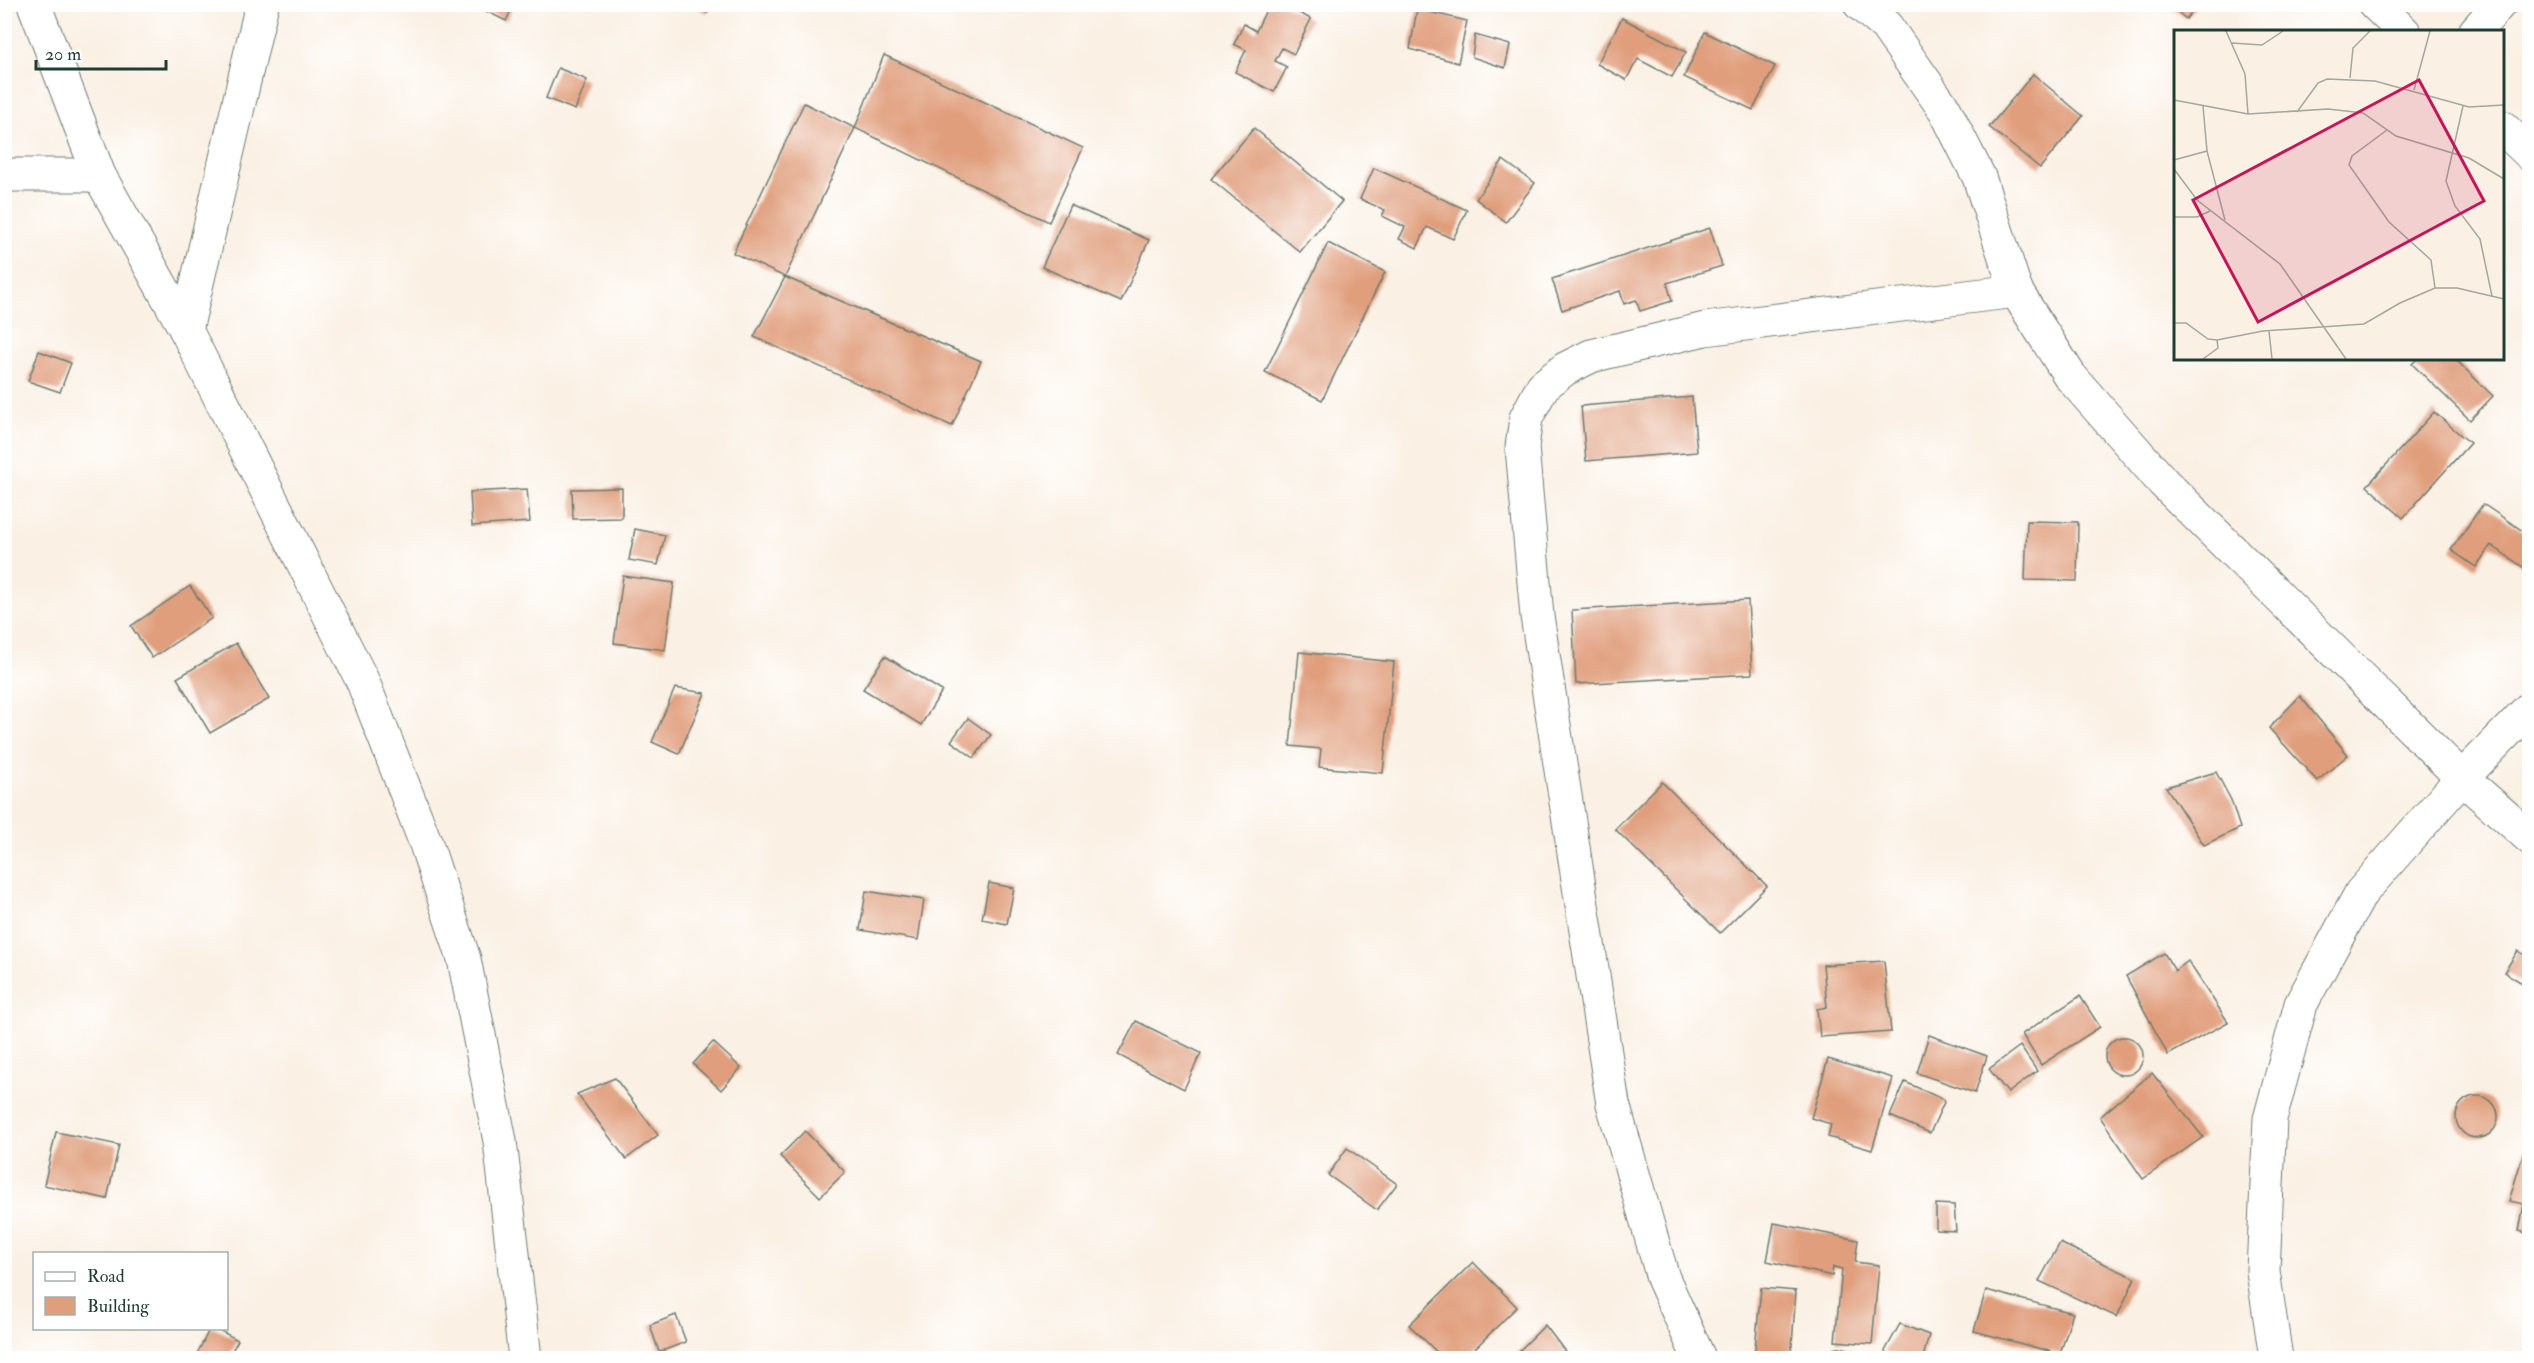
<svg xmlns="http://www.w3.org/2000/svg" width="2534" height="1363" viewBox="0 0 2534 1363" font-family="'IM FELL Double Pica',serif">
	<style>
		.building { fill: #e09e7c }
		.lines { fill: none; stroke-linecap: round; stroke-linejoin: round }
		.minor-casing { stroke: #6c7c71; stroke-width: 35 }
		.minor { stroke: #fff; stroke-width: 33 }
		.inset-road { fill: none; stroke: #a2a89d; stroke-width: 1.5 }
		.view { fill: #c2185b; fill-opacity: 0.15; stroke: #c2185b; stroke-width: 3 }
		.inset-edge { fill: none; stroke: #1f3d34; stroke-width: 3 }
	</style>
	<rect width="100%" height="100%" fill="#fff"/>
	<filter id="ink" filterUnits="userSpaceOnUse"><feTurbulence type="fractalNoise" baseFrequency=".0167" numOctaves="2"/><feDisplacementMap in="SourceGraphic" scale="12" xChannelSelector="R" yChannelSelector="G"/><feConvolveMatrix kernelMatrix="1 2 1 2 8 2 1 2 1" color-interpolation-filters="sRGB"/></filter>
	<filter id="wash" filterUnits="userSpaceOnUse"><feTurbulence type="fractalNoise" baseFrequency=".008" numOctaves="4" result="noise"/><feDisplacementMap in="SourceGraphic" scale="24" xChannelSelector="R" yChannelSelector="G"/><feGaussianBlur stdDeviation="1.35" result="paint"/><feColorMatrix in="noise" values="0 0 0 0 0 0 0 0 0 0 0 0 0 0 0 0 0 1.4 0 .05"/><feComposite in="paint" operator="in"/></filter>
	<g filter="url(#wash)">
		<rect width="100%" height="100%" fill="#faf0e3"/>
		<g id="blocks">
			<g class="building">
				<polygon points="472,4 514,4 506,21"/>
				<polygon points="689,4 711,4 707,13"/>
				<polygon points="1269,4 1282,4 1311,19 1294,54 1282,48 1275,61 1287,67 1274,92 1235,72 1246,50 1234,44 1244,24 1256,31"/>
				<polygon points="2168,4 2198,4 2186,19"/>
				<polygon points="1417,9 1467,21 1458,63 1410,49"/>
				<polygon points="1622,18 1686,52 1672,77 1638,59 1626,80 1597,64"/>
				<polygon points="1705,32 1775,66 1753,110 1684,77"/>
				<polygon points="1475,35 1510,45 1505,68 1472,57"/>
				<polygon points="884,55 1083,148 1049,222 855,128"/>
				<polygon points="558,68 587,80 575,110 546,98"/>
				<polygon points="2033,74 2083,116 2040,168 1989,127"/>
				<polygon points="804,103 855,128 785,277 981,361 952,426 754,337 785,277 733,253"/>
				<polygon points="1254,128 1342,201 1300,252 1211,179"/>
				<polygon points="1503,160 1535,183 1506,222 1476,199"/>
				<polygon points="1374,168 1467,210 1453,239 1427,227 1417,248 1399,239 1405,227 1382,216 1385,210 1360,199"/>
				<polygon points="1070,205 1149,240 1121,302 1042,267"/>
				<polygon points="1710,228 1722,266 1667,283 1672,301 1640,311 1636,300 1624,304 1620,291 1562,310 1552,279"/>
				<polygon points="1328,243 1385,272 1322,400 1265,372"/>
				<polygon points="39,351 71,363 60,392 28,381"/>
				<polygon points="2418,358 2454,358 2493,396 2470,420 2412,364"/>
				<polygon points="1692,397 1697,452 1586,461 1581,406"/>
				<polygon points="2434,412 2470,443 2403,518 2367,486"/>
				<polygon points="622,488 622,518 573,519 572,489"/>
				<polygon points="527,489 530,522 472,526 470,492"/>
				<polygon points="2483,504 2530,536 2530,572 2491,545 2476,567 2451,550"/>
				<polygon points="2027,521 2078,522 2077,581 2025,580"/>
				<polygon points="635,529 665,535 658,565 629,560"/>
				<polygon points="623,576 674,583 665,650 614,643"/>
				<polygon points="190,586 212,618 152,658 131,626"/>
				<polygon points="1748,600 1752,674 1576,684 1572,610"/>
				<polygon points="236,643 269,699 210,733 177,678"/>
				<polygon points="1299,652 1394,662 1383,773 1319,767 1321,749 1290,746"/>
				<polygon points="885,656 942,691 921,725 863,689"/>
				<polygon points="675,688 705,693 679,754 652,742"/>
				<polygon points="2300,696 2348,755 2317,781 2269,728"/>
				<polygon points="968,718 991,735 974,758 951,741"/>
				<polygon points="2216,772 2231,800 2240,828 2204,845 2166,787"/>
				<polygon points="1662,782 1767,886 1720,933 1615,829"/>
				<polygon points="989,883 1014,888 1007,924 982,919"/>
				<polygon points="866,891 924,900 918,940 860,930"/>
				<polygon points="2518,951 2530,958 2530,988 2504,972"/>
				<polygon points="2164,953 2175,971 2188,961 2228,1022 2168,1055 2126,976"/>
				<polygon points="1884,961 1891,1032 1820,1037 1817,1009 1827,1007 1823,965"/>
				<polygon points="2080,996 2100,1027 2041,1065 2022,1034"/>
				<polygon points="1136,1021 1201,1053 1184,1089 1118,1055"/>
				<polygon points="1929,1035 1987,1056 1975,1093 1917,1073"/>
				<circle cx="2124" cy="1056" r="19"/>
				<polygon points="713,1042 741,1068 721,1090 693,1064"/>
				<polygon points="2020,1046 2037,1071 2008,1093 1989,1069"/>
				<polygon points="1828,1059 1893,1078 1872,1150 1828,1137 1831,1124 1811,1118"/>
				<polygon points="2152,1073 2203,1137 2143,1179 2100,1117"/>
				<polygon points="615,1078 658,1135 626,1159 577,1094"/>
				<polygon points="1905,1082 1945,1100 1930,1133 1890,1116"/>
				<circle cx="2477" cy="1117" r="21"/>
				<polygon points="805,1131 845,1172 820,1197 780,1156"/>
				<polygon points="56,1132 119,1145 107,1199 44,1185"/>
				<polygon points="1347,1148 1397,1184 1377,1210 1328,1175"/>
				<polygon points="2525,1148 2530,1149 2530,1234 2519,1231 2524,1204 2509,1201"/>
				<polygon points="1936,1204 1954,1205 1956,1231 1936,1230"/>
				<polygon points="1774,1223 1858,1240 1855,1262 1879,1265 1872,1344 1835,1341 1842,1269 1833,1267 1832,1276 1767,1261"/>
				<polygon points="2060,1243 2135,1278 2117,1317 2039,1281"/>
				<polygon points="1473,1262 1517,1307 1465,1358 1443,1358 1409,1325"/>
				<polygon points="1761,1288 1796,1291 1791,1358 1754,1358"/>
				<polygon points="1986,1290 2073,1313 2060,1354 1974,1331"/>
				<polygon points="676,1315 686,1342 659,1352 650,1325"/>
				<polygon points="1900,1324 1929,1335 1923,1358 1894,1358 1885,1351"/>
				<polygon points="1545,1325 1570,1358 1512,1358"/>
				<polygon points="210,1328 215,1328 238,1340 228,1358 195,1358"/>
				<polygon points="1841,1347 1857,1352 1862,1358 1821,1358 1833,1349"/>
			</g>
		</g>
	</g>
	<g filter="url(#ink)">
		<use href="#blocks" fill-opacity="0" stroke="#6c7c71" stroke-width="1.5"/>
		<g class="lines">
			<g class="minor-casing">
				<g id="minor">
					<polyline points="34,4 99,175 186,330 363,682 426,844 464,959 500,1141 525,1358"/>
					<polyline points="1860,4 1886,26 1945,110 1979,177 2016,291 2070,376 2163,482 2462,778 2530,838"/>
					<polyline points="2375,4 2404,32"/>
					<polyline points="2475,32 2499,4"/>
					<polyline points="2502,127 2530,154"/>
					<polyline points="4,175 99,175"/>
					<polyline points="186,330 262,4"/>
					<polyline points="1699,1358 1663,1278 1613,1104 1537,616 1522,447 1526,418 1543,386 1565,369 1591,356 1705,329 2016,291"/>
					<polyline points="2276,1358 2263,1271 2270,1119 2301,1004 2361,893 2462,778 2530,708"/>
				</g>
			</g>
			<use href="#minor" class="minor"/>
		</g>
	</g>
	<g transform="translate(2174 30)">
		<rect width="330" height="330" fill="#faf0e3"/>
		<path class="inset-road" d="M52,1l19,43 3,40M58,13l30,2 21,-14M176,48l3,-30 17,-17M240,60l16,-59M0,70l74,14 80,-5 35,4 33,23 73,22 35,21M29,76l4,45 18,69M289,76l-17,75 9,25 25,33 12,57M123,82l21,-29 9,-4 48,2 94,26 35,-2M213,100l-35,26 -3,9 40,57 42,38 4,28M0,130l33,-9M0,139l23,31 83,64 66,95M0,187h23l13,-6M0,293h12l22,16 9,1 46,-9 101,-7 36,-21 35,-15h22l47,11M95,301l3,28M29,329l15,-11 -1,-8"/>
		<path class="view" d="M245,50l65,121 -226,121 -65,-122z"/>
		<rect width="330" height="330" class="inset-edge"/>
	</g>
	<rect width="2534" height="1363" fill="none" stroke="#fff" stroke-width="24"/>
	<rect x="33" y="1252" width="195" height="78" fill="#ffffff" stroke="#a5b1ae" stroke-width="1.5"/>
	<rect x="45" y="1272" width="30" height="9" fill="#ffffff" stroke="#a5b1ae" stroke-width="1.5"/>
	<text x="87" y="1282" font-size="18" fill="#1f3d34">Road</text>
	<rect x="45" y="1297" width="30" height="18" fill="#e09e7c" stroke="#a5b1ae" stroke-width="1.5"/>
	<text x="87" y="1312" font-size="18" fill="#1f3d34">Building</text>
	<path d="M36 60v9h130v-9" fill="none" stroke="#1f3d34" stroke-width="3"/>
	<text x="45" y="60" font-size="18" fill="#1f3d34" stroke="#ffffff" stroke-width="4.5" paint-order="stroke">20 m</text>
</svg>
